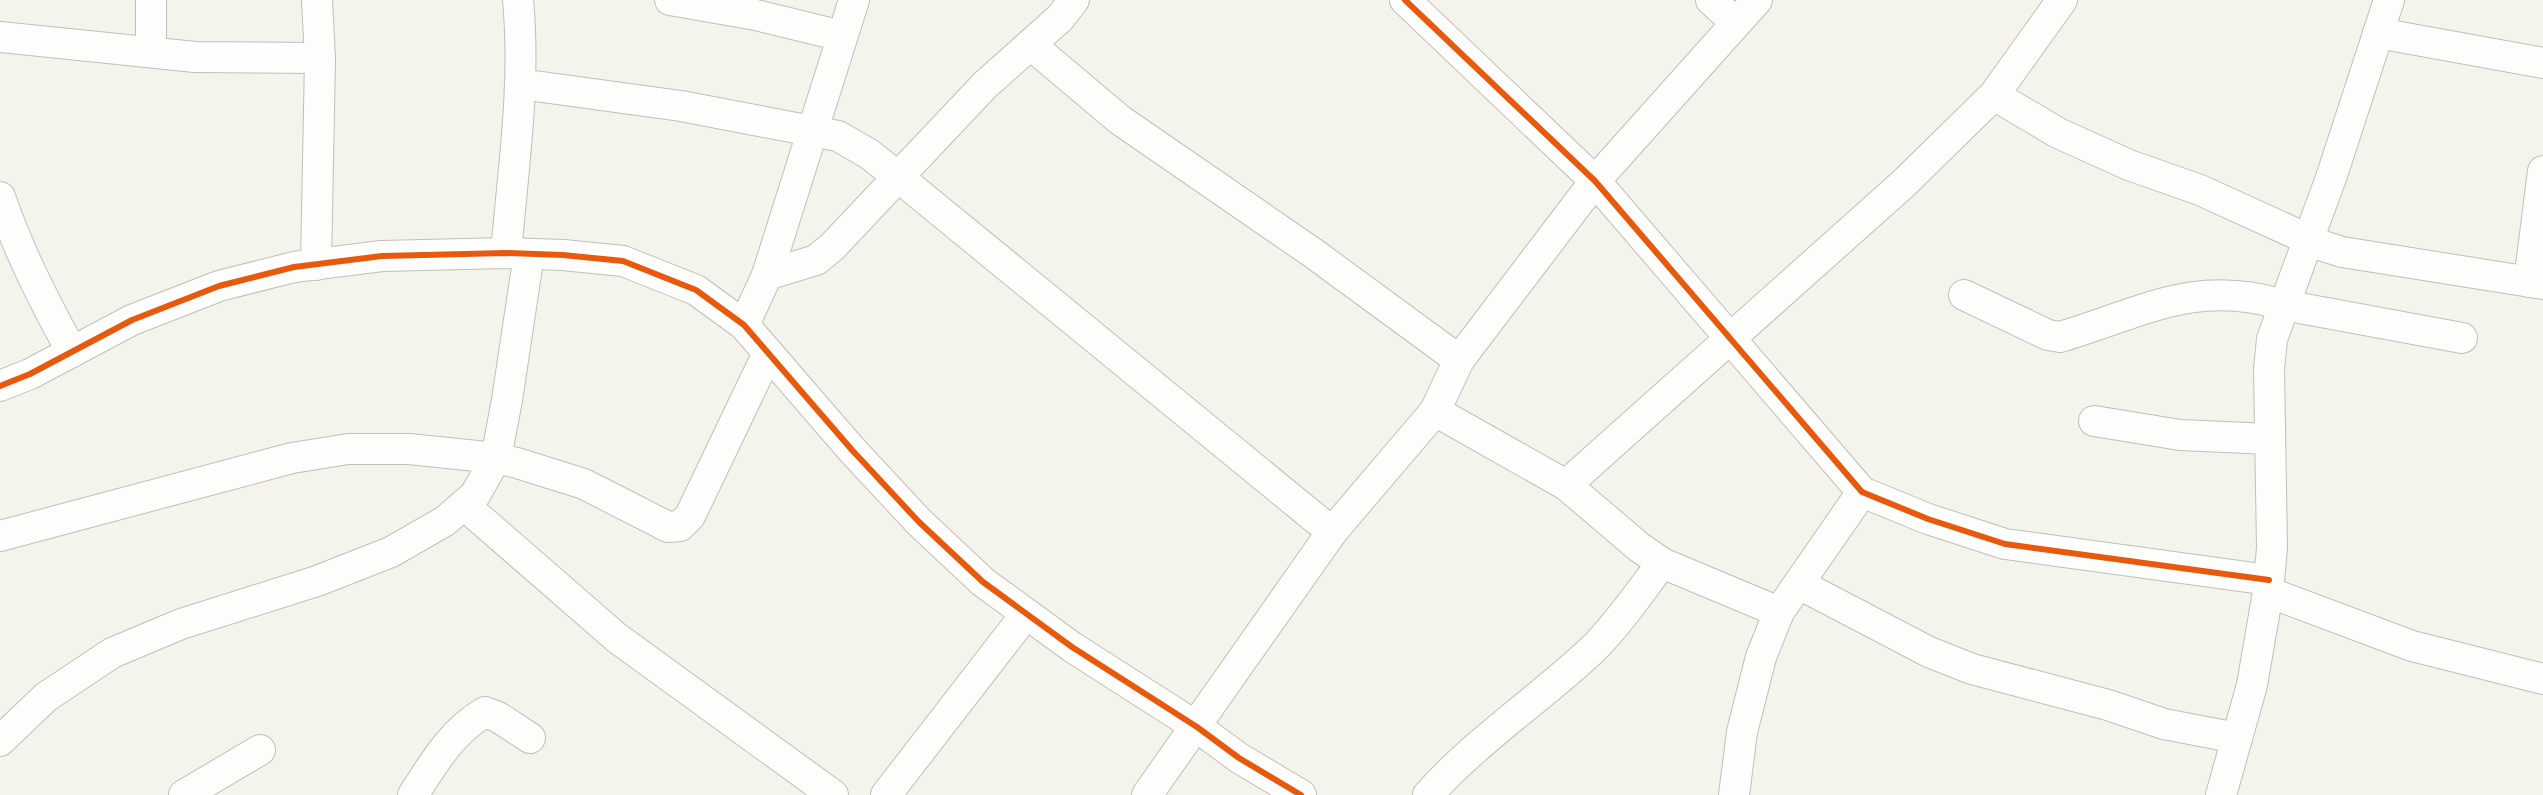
<svg xmlns="http://www.w3.org/2000/svg" width="2543" height="795" viewBox="0 0 2543 795" font-family="'Work Sans',sans-serif">
	<style>
		.lines { fill: none; stroke-linecap: round; stroke-linejoin: round }
		.minor-casing { stroke: #c0bfba; stroke-width: 32 }
		.minor { stroke: #fdfdfc; stroke-width: 30 }
		.cycleway-casing { stroke: #fff; stroke-width: 10 }
		.cycleway { stroke: #e8590c; stroke-width: 6 }
	</style>
	<rect width="100%" height="100%" fill="#f4f3ec"/>
	<g class="lines">
		<g class="minor-casing">
			<g id="minor">
				<polyline points="151,0 151,52"/>
				<polyline points="670,0 756,15 842,36"/>
				<polyline points="1405,0 1595,181 1862,492 1928,519 2005,544 2269,580"/>
				<polyline points="1711,0 1735,22"/>
				<polyline points="2378,33 2543,63"/>
				<polyline points="0,37 195,57 320,58"/>
				<polyline points="1031,45 1120,120 1313,253 1459,360"/>
				<polyline points="520,84 681,106 838,136 869,154 897,176 1332,532"/>
				<polyline points="1994,95 2058,133 2129,165 2200,190 2323,246 2342,252 2543,284"/>
				<path d="M0,197c19,55 44,104 72,155"/>
				<path d="M506,253c7,-83 20,-169 12,-253"/>
				<polyline points="316,265 320,58 317,0"/>
				<polyline points="767,275 816,260 832,247 985,85 1060,18 1074,0"/>
				<polyline points="2529,282 2543,171"/>
				<path d="M1964,295l84,40 12,2c81,-24 135,-59 223,-32l179,33"/>
				<polyline points="744,325 767,275 854,0"/>
				<polyline points="0,386 30,374 132,320 219,286 294,267 382,256 506,253 563,255 623,261 696,290 744,325 852,450 919,522 983,582 1072,647 1197,727 1239,758 1301,795"/>
				<polyline points="1435,411 1566,485 1639,547 1662,563 1779,612"/>
				<polyline points="2094,421 2180,435 2270,439"/>
				<polyline points="1566,485 1902,185 1994,95 2062,0"/>
				<polyline points="464,505 617,638 833,795"/>
				<polyline points="0,536 292,458 348,449 409,449 496,458 517,463 584,484 668,527 680,526 690,516 768,353"/>
				<polyline points="1799,584 1929,652 1972,669 2108,705 2164,724 2237,738"/>
				<polyline points="2268,592 2412,646 2543,679"/>
				<polyline points="0,741 46,697 112,653 181,624 317,581 391,552 445,521 475,495 496,458 507,400 529,254"/>
				<polyline points="184,795 260,750"/>
				<path d="M413,795c21,-32 38,-63 72,-83l13,5 32,21"/>
				<polyline points="886,795 1026,614"/>
				<polyline points="1147,795 1332,532 1435,411 1459,360 1595,181 1757,0"/>
				<path d="M1428,795c49,-55 112,-96 165,-146 26,-26 47,-57 69,-86"/>
				<polyline points="1734,795 1742,732 1761,657 1779,612 1862,492"/>
				<polyline points="2221,795 2252,685 2268,592 2272,548 2269,369 2272,339 2332,175 2389,0"/>
			</g>
		</g>
		<use href="#minor" class="minor"/>
		<g class="cycleway-casing">
			<g id="cycleway">
				<polyline points="1405,0 1595,181 1862,492 1928,519 2005,544 2269,580"/>
				<polyline points="0,386 30,374 132,320 219,286 294,267 382,256 506,253 563,255 623,261 696,290 744,325 852,450 919,522 983,582 1072,647 1197,727 1239,758 1301,795"/>
			</g>
		</g>
		<use href="#cycleway" class="cycleway"/>
	</g>
</svg>
